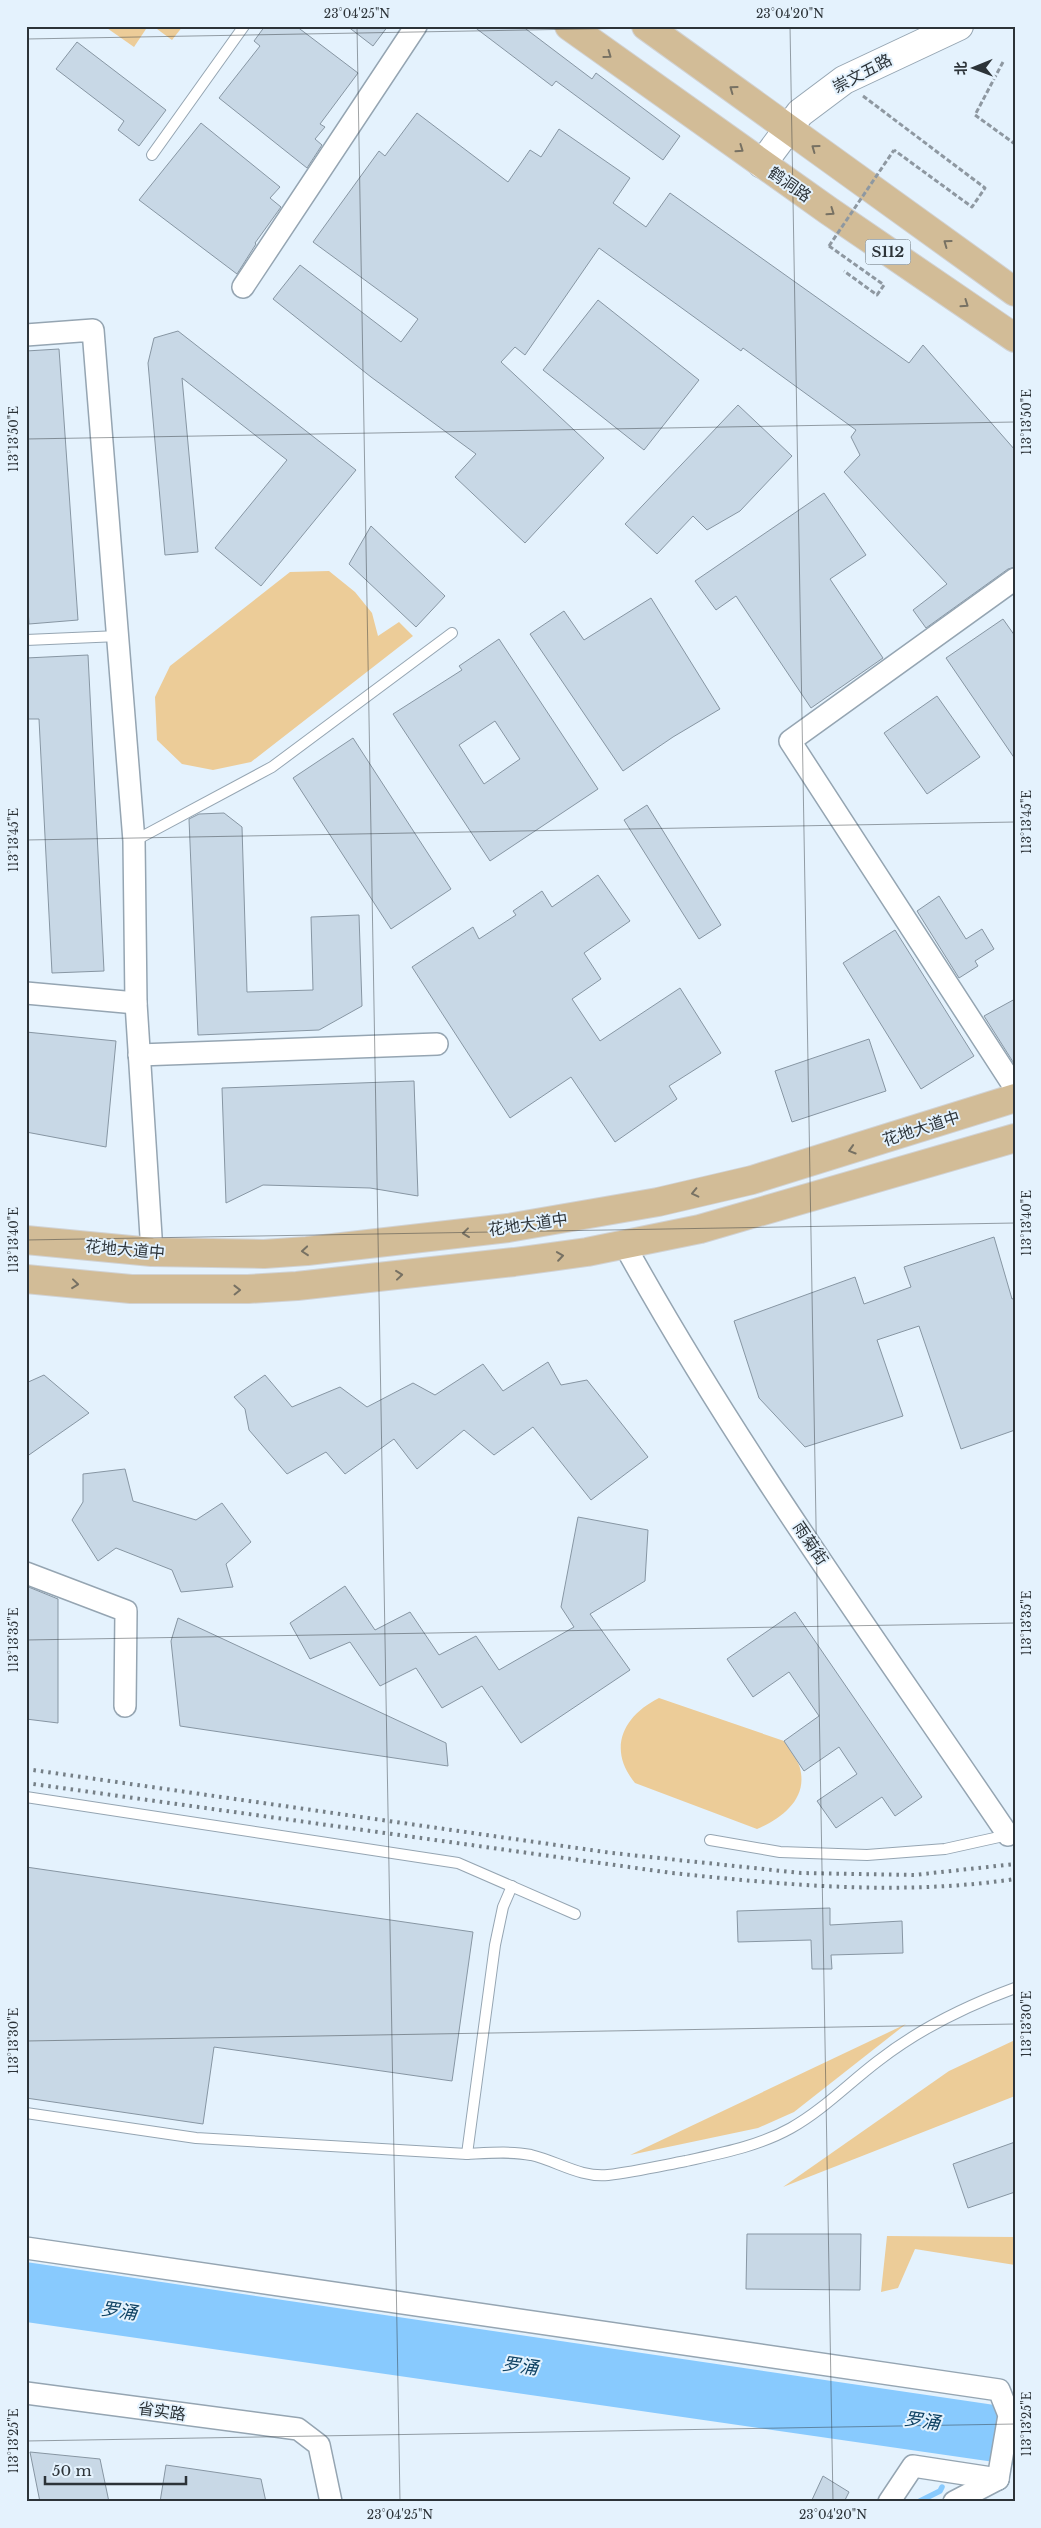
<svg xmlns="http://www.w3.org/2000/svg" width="1041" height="2528" viewBox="0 0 1041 2528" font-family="'Libre Baskerville','Noto Sans SC',serif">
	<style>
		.green { fill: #eccc98 }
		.water { fill: #88cafe }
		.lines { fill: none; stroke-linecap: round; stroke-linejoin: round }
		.stream { stroke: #88cafe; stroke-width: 5.5 }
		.building { fill: #c8d8e6; stroke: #8796a3; fill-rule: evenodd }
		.lane-casing { stroke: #95a5b2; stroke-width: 12 }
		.street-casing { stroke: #95a5b2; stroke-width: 24 }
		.secondary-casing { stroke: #95a5b2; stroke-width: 30 }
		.primary-casing { stroke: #d1d2d3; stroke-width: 30 }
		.path { stroke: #8e98a1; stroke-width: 3; stroke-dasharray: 5 2.5; stroke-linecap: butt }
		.lane { stroke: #fff; stroke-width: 10 }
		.street { stroke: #fff; stroke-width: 21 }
		.secondary { stroke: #fff; stroke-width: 28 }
		.primary { stroke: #d2bc97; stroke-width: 28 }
		.rail { stroke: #757f86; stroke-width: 4; stroke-dasharray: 2.5 5; stroke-linecap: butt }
		.path-bridge { stroke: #8e98a1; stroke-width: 3; stroke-dasharray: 5 2.5; stroke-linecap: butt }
		.oneway { stroke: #777163 }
		.ticks { fill: none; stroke: #2c3338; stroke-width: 1; stroke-opacity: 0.45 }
		.labels { text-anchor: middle; stroke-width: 4; stroke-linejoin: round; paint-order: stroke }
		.shield { fill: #e4f2fd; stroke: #636c73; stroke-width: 1 }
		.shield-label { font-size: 15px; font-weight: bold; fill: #2c3338 }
		.street-label { font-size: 16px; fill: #2c3338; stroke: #e4f2fd }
		.water-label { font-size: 18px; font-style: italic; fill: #0f4263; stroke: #e4f2fd }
		.neatline { fill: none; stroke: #2c3338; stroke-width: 2 }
		.ticks-label { font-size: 12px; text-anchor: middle; fill: #2c3338 }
	</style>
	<rect width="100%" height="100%" fill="#e4f2fd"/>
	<g class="green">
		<polygon points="104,26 148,26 134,47"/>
		<polygon points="159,26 183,26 172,40 157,29"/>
		<polygon points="329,571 355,592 372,613 378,636 399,622 413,636 251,762 213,770 182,764 157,740 155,697 170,666 290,572"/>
		<path d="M659,1698l125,43c5,8 13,18 16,27 8,31 -18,50 -43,61l-122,-46c-28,-34 -12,-67 24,-85z"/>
		<polygon points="906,2024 794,2112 758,2128 630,2155"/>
		<polygon points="1015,2040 1015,2096 783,2187 949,2071"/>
		<polygon points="887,2236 1015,2237 1015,2265 915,2249 898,2288 881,2292"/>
	</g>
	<polygon class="water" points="26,2262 1015,2408 1015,2465 26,2322"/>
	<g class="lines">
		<polyline class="stream" points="918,2502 940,2491 942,2487"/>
	</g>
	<g class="building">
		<polygon points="265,26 296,26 358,73 320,124 325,127 315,139 322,145 307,168 219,98 260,46 254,41"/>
		<polygon points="347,26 388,26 373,46"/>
		<polygon points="473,26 522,26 592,79 596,73 680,136 663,160 556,81 552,86"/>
		<polygon points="77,42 166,110 139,146 118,130 124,121 56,69"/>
		<polygon points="417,113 508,182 530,150 541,157 559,129 630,178 613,203 646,227 670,193 909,363 923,345 1015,450 1015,567 1008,569 926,628 913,610 947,584 844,472 860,455 851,437 856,430 743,348 741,351 599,248 525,355 515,347 501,362 604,458 525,543 455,477 476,454 371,377 273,299 300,265 401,342 418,319 313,242 379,151 385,156"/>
		<polygon points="201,123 280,187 270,198 281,207 255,243 256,244 237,274 139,200"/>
		<polygon points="598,300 699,380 644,450 543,370"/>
		<polygon points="178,331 356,470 261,586 215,548 287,460 182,378 198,552 165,555 148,363 154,338"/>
		<polygon points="59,349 78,620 29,624 26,578 26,351"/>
		<polygon points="738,405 792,456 740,511 707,530 693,516 657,554 625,524"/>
		<polygon points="824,493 866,555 830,579 883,658 811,708 736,596 716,610 695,581"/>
		<polygon points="371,526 445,596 416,627 349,564"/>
		<polygon points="651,598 720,709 673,737 623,771 530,634 564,611 584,640"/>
		<polygon points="1003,619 1015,636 1015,759 946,658"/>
		<path d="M499,639l99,150 -108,72 -97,-147 69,-44 -3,-4zM495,721l25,38 -36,25 -25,-39z"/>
		<polygon points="88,655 104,971 52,973 39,719 26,719 26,658"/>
		<polygon points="937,696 980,757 927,794 884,733"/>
		<polygon points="353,738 451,889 391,929 293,778"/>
		<polygon points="647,805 721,925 699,939 624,820"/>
		<polygon points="224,813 242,827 247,992 313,990 311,917 359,915 362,1006 319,1030 198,1035 189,819 199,814"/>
		<polygon points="598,875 630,921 584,953 601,979 572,999 600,1041 680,988 721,1053 669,1086 677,1099 615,1142 571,1077 510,1118 412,967 473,927 479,939 516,915 513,911 542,891 552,907"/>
		<polygon points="939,896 966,939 982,929 994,949 975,961 978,966 959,978 917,911"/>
		<polygon points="895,930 974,1056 921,1089 843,963"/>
		<polygon points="1015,999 1015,1065 984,1016"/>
		<polygon points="26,1032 116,1041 106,1147 26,1132"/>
		<polygon points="869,1039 886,1091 792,1122 775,1071"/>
		<polygon points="414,1081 418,1196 370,1188 263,1185 226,1203 222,1088"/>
		<polygon points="994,1237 1012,1299 1015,1298 1015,1430 961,1449 919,1326 877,1340 903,1416 805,1447 759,1398 734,1321 855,1277 864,1304 911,1287 904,1267"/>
		<polygon points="548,1362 561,1385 587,1380 648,1457 591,1500 533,1427 494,1455 464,1430 417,1469 394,1439 345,1474 326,1452 287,1474 249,1430 245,1409 234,1397 265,1375 292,1407 340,1387 367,1407 413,1383 435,1395 483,1364 503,1391"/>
		<polygon points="44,1375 89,1413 26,1457 26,1383"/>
		<polygon points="125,1469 133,1501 196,1520 222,1503 251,1542 226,1564 233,1587 181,1592 172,1570 116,1548 98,1561 72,1520 83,1502 83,1474"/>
		<polygon points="578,1517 648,1530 645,1581 590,1614 630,1670 521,1743 482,1686 442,1708 416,1668 380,1686 350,1642 310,1659 290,1623 345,1586 375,1630 410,1612 439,1655 476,1636 499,1670 574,1627 561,1607"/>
		<polygon points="26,1586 58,1599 58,1723 26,1719"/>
		<polygon points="795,1612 922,1797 895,1816 882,1797 836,1828 817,1801 857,1774 839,1747 804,1771 784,1741 819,1716 789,1672 753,1697 727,1659"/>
		<polygon points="178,1618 446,1743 448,1766 180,1726 171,1641"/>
		<polygon points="26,1867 473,1932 452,2081 214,2047 203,2124 26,2098"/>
		<polygon points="830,1908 830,1925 902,1921 903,1953 831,1955 832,1969 812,1969 811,1940 738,1942 737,1911"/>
		<polygon points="1015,2142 1015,2192 968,2208 953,2164"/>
		<polygon points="747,2234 861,2234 860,2290 746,2289"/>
		<polygon points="30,2452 100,2459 109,2502 40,2502"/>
		<polygon points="166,2465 261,2479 266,2502 160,2502"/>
		<polygon points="823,2476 849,2492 844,2502 811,2502"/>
	</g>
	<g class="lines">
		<g class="lane-casing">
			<g id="lane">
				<polyline points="152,155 244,26"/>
				<polyline points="26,640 119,636"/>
				<polyline points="134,841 272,767 452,633"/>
				<polyline points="26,1797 458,1863 575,1914"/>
				<polyline points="710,1840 780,1852 867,1855 945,1849 1008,1835"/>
				<path d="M26,2113l170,25 271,16c21,-1 44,-3 64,1 26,6 50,23 77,20 26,-3 52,-9 78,-14 36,-8 73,-15 105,-33 32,-18 58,-45 87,-67 41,-32 88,-55 137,-73"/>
				<polyline points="467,2154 495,1945 503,1907 512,1886"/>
			</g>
		</g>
		<g class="street-casing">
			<g id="street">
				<polyline points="243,287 416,26"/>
				<polyline points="26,335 93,330 134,841 136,1003 152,1252"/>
				<polyline points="1015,579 790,741 1015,1088"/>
				<polyline points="26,993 136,1003"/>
				<polyline points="139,1055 437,1044"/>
				<path d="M624,1244c113,205 253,397 384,591"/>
				<polyline points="26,1573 126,1611 125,1706"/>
				<polyline points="26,2248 999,2390 1009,2415 998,2479"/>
				<polyline points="26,2393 298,2429 319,2445 331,2502"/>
				<polyline points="889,2502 913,2466 998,2479"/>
				<polyline points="954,2502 998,2479"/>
			</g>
		</g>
		<g class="secondary-casing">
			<polyline id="secondary" points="762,164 800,113 844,80 959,26"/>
		</g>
		<g class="primary-casing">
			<g id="primary">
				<polyline points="569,26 829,211 1015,338"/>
				<polyline points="646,26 1015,292"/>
				<polyline points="26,1240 152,1252 264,1254 307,1251 508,1228 658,1202 752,1180 1015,1098"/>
				<polyline points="26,1279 131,1289 248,1289 297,1286 514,1262 587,1252 700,1229 1015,1138"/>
			</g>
		</g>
		<g class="path">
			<polyline points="1003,62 975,115 1015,144"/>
			<polyline points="863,96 985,188 972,207 894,150"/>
			<polyline points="829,246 884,285 877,295 844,271"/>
		</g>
		<use href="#lane" class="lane"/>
		<use href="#street" class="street"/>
		<use href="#secondary" class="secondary"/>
		<use href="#primary" class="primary"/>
		<g class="rail">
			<polyline points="26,1769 612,1853 801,1873 914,1875 1015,1864"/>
			<path d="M26,1783l646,90c114,12 229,23 343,6"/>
		</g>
		<polyline class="path-bridge" points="829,246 894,150"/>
	</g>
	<defs><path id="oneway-chevron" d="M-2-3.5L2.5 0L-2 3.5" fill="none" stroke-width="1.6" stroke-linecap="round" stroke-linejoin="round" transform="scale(1.25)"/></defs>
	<g class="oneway">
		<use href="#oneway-chevron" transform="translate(608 55) rotate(36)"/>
		<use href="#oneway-chevron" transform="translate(733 89) rotate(-144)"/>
		<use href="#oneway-chevron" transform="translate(815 148) rotate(-144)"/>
		<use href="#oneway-chevron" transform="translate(740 149) rotate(35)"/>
		<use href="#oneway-chevron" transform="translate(831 212) rotate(35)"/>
		<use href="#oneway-chevron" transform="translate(947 243) rotate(-144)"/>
		<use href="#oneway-chevron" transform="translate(965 304) rotate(35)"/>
		<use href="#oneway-chevron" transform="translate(852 1150) rotate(163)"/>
		<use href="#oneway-chevron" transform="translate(695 1193) rotate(167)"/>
		<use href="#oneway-chevron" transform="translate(466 1233) rotate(173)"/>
		<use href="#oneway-chevron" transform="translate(305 1251) rotate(175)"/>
		<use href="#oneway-chevron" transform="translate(560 1256) rotate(-8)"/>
		<use href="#oneway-chevron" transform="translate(399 1275) rotate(-6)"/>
		<use href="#oneway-chevron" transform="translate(75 1284) rotate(6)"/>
		<use href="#oneway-chevron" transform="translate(237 1290) rotate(-1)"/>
	</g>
	<path class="ticks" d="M357,26l43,2476M790,26l43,2476M26,39l723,-13M26,439l989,-17M26,840l989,-18M26,1240l989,-17M26,1640l989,-17M26,2041l989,-17M26,2441l989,-17"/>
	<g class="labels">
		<rect class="shield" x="865.5" y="239.5" width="45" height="25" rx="4"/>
		<g class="shield-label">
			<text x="888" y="257">S112</text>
		</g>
		<g class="street-label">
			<text transform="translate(862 73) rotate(-28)" y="6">崇文五路</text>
			<text transform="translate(790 184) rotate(35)" y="6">鹤洞路</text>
			<text transform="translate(921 1128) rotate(-18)" y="6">花地大道中</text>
			<text transform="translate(528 1224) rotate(-8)" y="6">花地大道中</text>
			<text transform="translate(125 1249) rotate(5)" y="6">花地大道中</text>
			<text transform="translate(811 1543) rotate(56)" y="6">雨菊街</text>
			<text transform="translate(162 2411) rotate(8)" y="6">省实路</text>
		</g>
		<g class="water-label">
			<text transform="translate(119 2311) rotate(8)" y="6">罗涌</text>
			<text transform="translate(520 2366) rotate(8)" y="6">罗涌</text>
			<text transform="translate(922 2421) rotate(8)" y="6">罗涌</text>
		</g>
	</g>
	<rect width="1041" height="2528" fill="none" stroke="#e4f2fd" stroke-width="55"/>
	<g transform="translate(974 68) rotate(269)" stroke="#e4f2fd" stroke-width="4" paint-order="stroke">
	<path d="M0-4L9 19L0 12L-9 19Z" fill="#2c3338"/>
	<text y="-8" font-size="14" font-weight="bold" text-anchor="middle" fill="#2c3338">北</text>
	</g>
	<path d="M45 2476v8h141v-8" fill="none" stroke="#2c3338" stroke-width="2.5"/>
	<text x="52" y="2476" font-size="15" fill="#2c3338" stroke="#e4f2fd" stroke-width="4" paint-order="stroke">50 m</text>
	<rect x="28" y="28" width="986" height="2472" class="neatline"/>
	<g class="ticks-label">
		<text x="357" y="18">23°04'25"N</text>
		<text x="790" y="18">23°04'20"N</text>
		<text transform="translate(1027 422) rotate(-90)" y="4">113°13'50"E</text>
		<text transform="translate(14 439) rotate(-90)" y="4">113°13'50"E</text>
		<text transform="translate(1027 822) rotate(-90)" y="4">113°13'45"E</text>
		<text transform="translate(14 840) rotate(-90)" y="4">113°13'45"E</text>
		<text transform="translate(1027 1223) rotate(-90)" y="4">113°13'40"E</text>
		<text transform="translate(14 1240) rotate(-90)" y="4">113°13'40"E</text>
		<text transform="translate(1027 1623) rotate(-90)" y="4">113°13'35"E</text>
		<text transform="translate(14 1640) rotate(-90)" y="4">113°13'35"E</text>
		<text transform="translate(1027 2024) rotate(-90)" y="4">113°13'30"E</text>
		<text transform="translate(14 2041) rotate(-90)" y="4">113°13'30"E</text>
		<text transform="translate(1027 2424) rotate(-90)" y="4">113°13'25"E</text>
		<text transform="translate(14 2441) rotate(-90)" y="4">113°13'25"E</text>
		<text x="400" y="2519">23°04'25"N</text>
		<text x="833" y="2519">23°04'20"N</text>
	</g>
</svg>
